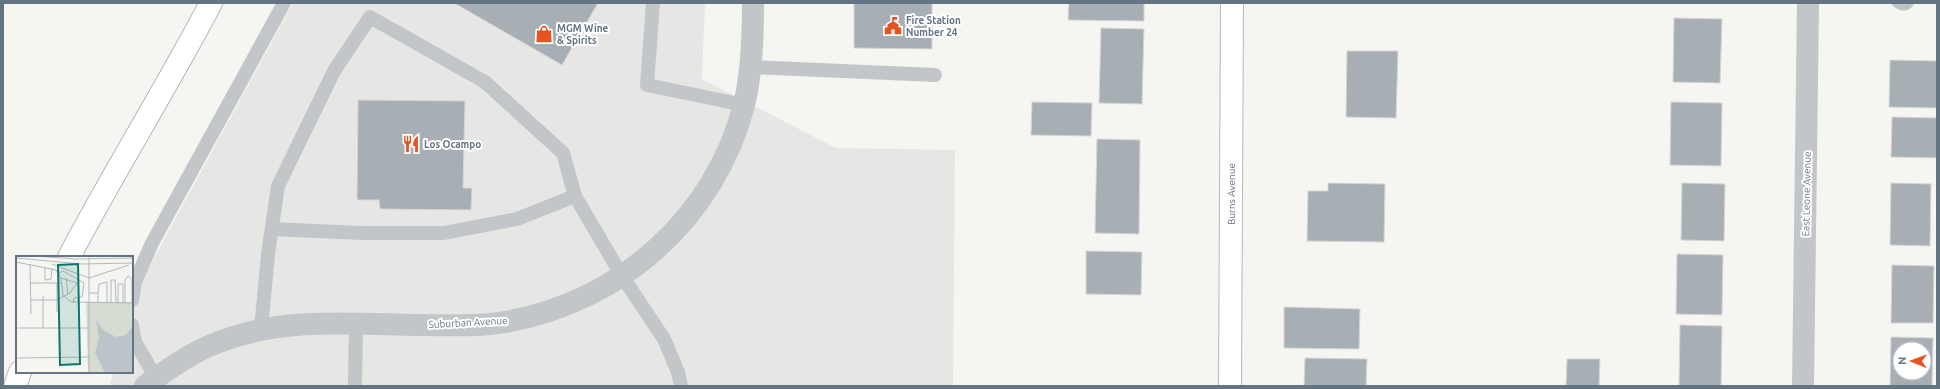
<svg xmlns="http://www.w3.org/2000/svg" width="1940" height="389" viewBox="0 0 1940 389" font-family="Ubuntu,sans-serif">
	<style>
		.built { fill: #e6e7e5 }
		.water { fill: #bac4c9 }
		.building { fill: #a7afb5; stroke: #d6d6d4; fill-rule: evenodd }
		.lines { fill: none; stroke-linecap: round; stroke-linejoin: round }
		.secondary-casing { stroke: #b4b9be; stroke-width: 24 }
		.highway-casing { stroke: #b5b8bb; stroke-width: 24 }
		.lane { stroke: #c2c6c9; stroke-width: 14 }
		.street { stroke: #c2c6c9; stroke-width: 22 }
		.secondary { stroke: #fff; stroke-width: 22 }
		.highway { stroke: #fff; stroke-width: 22 }
		.labels { text-anchor: middle; stroke-width: 4; stroke-linejoin: round; paint-order: stroke }
		.poi-label { font-size: 10px; font-weight: bold; fill: #647483; stroke: #fff; text-anchor: start }
		.street-label { font-size: 10px; fill: #647483; stroke: #fff }
		.inset-road { fill: none; stroke: #b2b9be; stroke-width: 1 }
		.view { fill: #0f766e; fill-opacity: 0.15; stroke: #0f766e; stroke-width: 2 }
		.inset-edge { fill: none; stroke: #647483; stroke-width: 2 }
	</style>
	<rect width="100%" height="100%" fill="#f5f5f1"/>
	<polygon class="built" points="293,3 705,3 702,79 836,148 955,150 953,386 110,386 113,372 132,372 132,298"/>
	<path class="water" d="M1891,3h23c-4,11 -17,9 -23,0z"/>
	<g class="building">
		<polygon points="454,3 598,3 562,65"/>
		<polygon points="854,3 932,3 932,49 854,48"/>
		<polygon points="1069,3 1144,3 1144,21 1068,20"/>
		<polygon points="1674,18 1722,19 1720,83 1673,82"/>
		<polygon points="1101,28 1144,29 1142,104 1099,103"/>
		<polygon points="1347,51 1398,51 1396,118 1346,117"/>
		<polygon points="1890,60 1937,61 1937,108 1889,107"/>
		<polygon points="358,100 465,101 463,188 472,188 471,210 380,209 379,200 357,200"/>
		<polygon points="1032,102 1092,103 1091,136 1031,135"/>
		<polygon points="1671,102 1722,103 1721,166 1670,165"/>
		<polygon points="1892,117 1937,118 1937,158 1891,157"/>
		<polygon points="1097,139 1140,140 1139,234 1095,233"/>
		<polygon points="1328,183 1385,184 1384,242 1307,241 1308,191 1328,191"/>
		<polygon points="1682,183 1725,184 1724,241 1681,240"/>
		<polygon points="1891,183 1931,184 1930,246 1890,245"/>
		<polygon points="1086,251 1142,252 1141,295 1086,294"/>
		<polygon points="1677,254 1723,255 1722,315 1676,314"/>
		<polygon points="1892,265 1934,266 1933,323 1891,323"/>
		<polygon points="1284,307 1360,309 1359,349 1284,348"/>
		<polygon points="1680,325 1722,326 1721,386 1679,386"/>
		<path d="M1891,337l42,1 -1,48h-42zM1900,349h24v24h-24z"/>
		<polygon points="1305,358 1367,359 1366,386 1304,386"/>
		<polygon points="1567,359 1600,359 1599,386 1566,386"/>
	</g>
	<g class="lines">
		<g class="secondary-casing">
			<polyline id="secondary" points="1230,386 1232,3"/>
		</g>
		<g class="highway-casing">
			<g id="highway">
				<path d="M69,257c45,-86 97,-168 142,-254"/>
				<polyline points="15,386 20,372"/>
			</g>
		</g>
		<g class="lane">
			<polyline points="653,3 647,85 744,105"/>
			<polyline points="751,67 935,75"/>
			<polyline points="272,229 362,233 444,233 517,219 575,196"/>
			<polyline points="132,300 135,282 152,243 284,3"/>
			<polyline points="132,325 135,342 156,378"/>
			<polyline points="261,329 268,254 278,186 334,71 370,17 485,82 563,153 575,196 622,276 664,339 678,372 681,386"/>
			<polyline points="355,386 356,324"/>
		</g>
		<g class="street">
			<path d="M145,386c23,-17 47,-34 74,-44 63,-25 133,-18 199,-17 29,0 59,2 87,-3 114,-19 210,-104 239,-217 8,-33 9,-68 9,-102"/>
			<polyline points="1803,386 1808,3"/>
		</g>
		<use href="#secondary" class="secondary"/>
		<use href="#highway" class="highway"/>
	</g>
	<defs>
		<g id="civic-bare" transform="scale(1.38)"><path d="M-.6-6.5H3V-4.5H.6V-3L4-1V1h2V6H-6V1h2V-1L-.6-3ZM-1.2 2.5V6h2.4V2.5Z" fill="#e55321" stroke="#fff" stroke-width="2.5" paint-order="stroke"/></g>
		<g id="shop-bare" transform="scale(1.38)"><path d="M-5-2.5h2.3a2.7 3.5 0 0 1 5.4 0H5L5.5 6h-11ZM-1.5-2.5h3a1.5 2.3 0 0 0-3 0Z" fill="#e55321" stroke="#fff" stroke-width="2.5" paint-order="stroke"/></g>
		<g id="restaurant-bare" transform="scale(1.38)"><path d="M-5-6h1v4h1v-4h1v4h1v-4h1v5L-1.5 .5V6h-2V.5L-5-1ZM5-6V6H3V1.5H1.5Q1.5-4 5-6Z" fill="#e55321" stroke="#fff" stroke-width="2.5" paint-order="stroke"/></g>
	</defs>
	<g fill-rule="evenodd">
		<use href="#civic-bare" x="893" y="26"/>
		<use href="#shop-bare" x="544" y="34"/>
		<use href="#restaurant-bare" x="411" y="144"/>
	</g>
	<g class="labels">
		<g class="poi-label">
			<text x="906" y="24">Fire Station<tspan x="906" dy="12">Number 24</tspan></text>
			<text x="557" y="32">MGM Wine<tspan x="557" dy="12">&amp; Spirits</tspan></text>
			<text x="424" y="148">Los Ocampo</text>
		</g>
		<g class="street-label">
			<text transform="translate(1231 194) rotate(-90)" y="4">Burns Avenue</text>
			<text transform="translate(1806 194) rotate(-89)" y="4">East Leone Avenue</text>
			<text transform="translate(468 322) rotate(-3)" y="4">Suburban Avenue</text>
		</g>
	</g>
	<g transform="translate(16 256)">
		<rect width="117" height="117" fill="#f5f5f1"/>
		<path d="M70,46h47v71h-45z" fill="#d6dcd2"/>
		<path d="M80,63l7,11 13,7 10,-2 7,-9v47h-28l-10,-20 4,-15z" fill="#bac4c9"/>
		<path class="inset-road" d="M19,0l40,3 58,-1M73,0v22M0,2l65,6 52,-1M0,6l40,8 5,8 2,17 8,7 62,1M14,8l1,50M36,8l37,14 40,-13M29,11v13l6,-1 1,-11M43,17l4,-2 21,12 -2,14 -8,1 -1,5M50,22l2,16M73,22v95M14,27h27M73,37h9v10M82,37l1,-9 8,-2v21M15,44h26l13,-7 7,-10 -16,-5M95,47v-23h4l1,23M102,47v-19h5v19M109,47v-23l3,-4 4,3v24M41,56v-29h4M0,72h73M27,72v-32M0,102l73,-1"/>
		<path class="view" d="M62,8l2,100 -20,1 -2,-100z"/>
		<rect width="117" height="117" class="inset-edge"/>
	</g>
	<rect width="1940" height="389" fill="none" stroke="#647483" stroke-width="8"/>
	<g transform="translate(1912 361) rotate(271)"><circle r="19" fill="#ffffff" stroke="#c1c7cd"/>
	<path d="M0-3L7 15L0 10L-7 15Z" fill="#e55321"/>
	<text y="-6" font-size="11" font-weight="bold" text-anchor="middle" fill="#647483">N</text>
	</g>
</svg>
